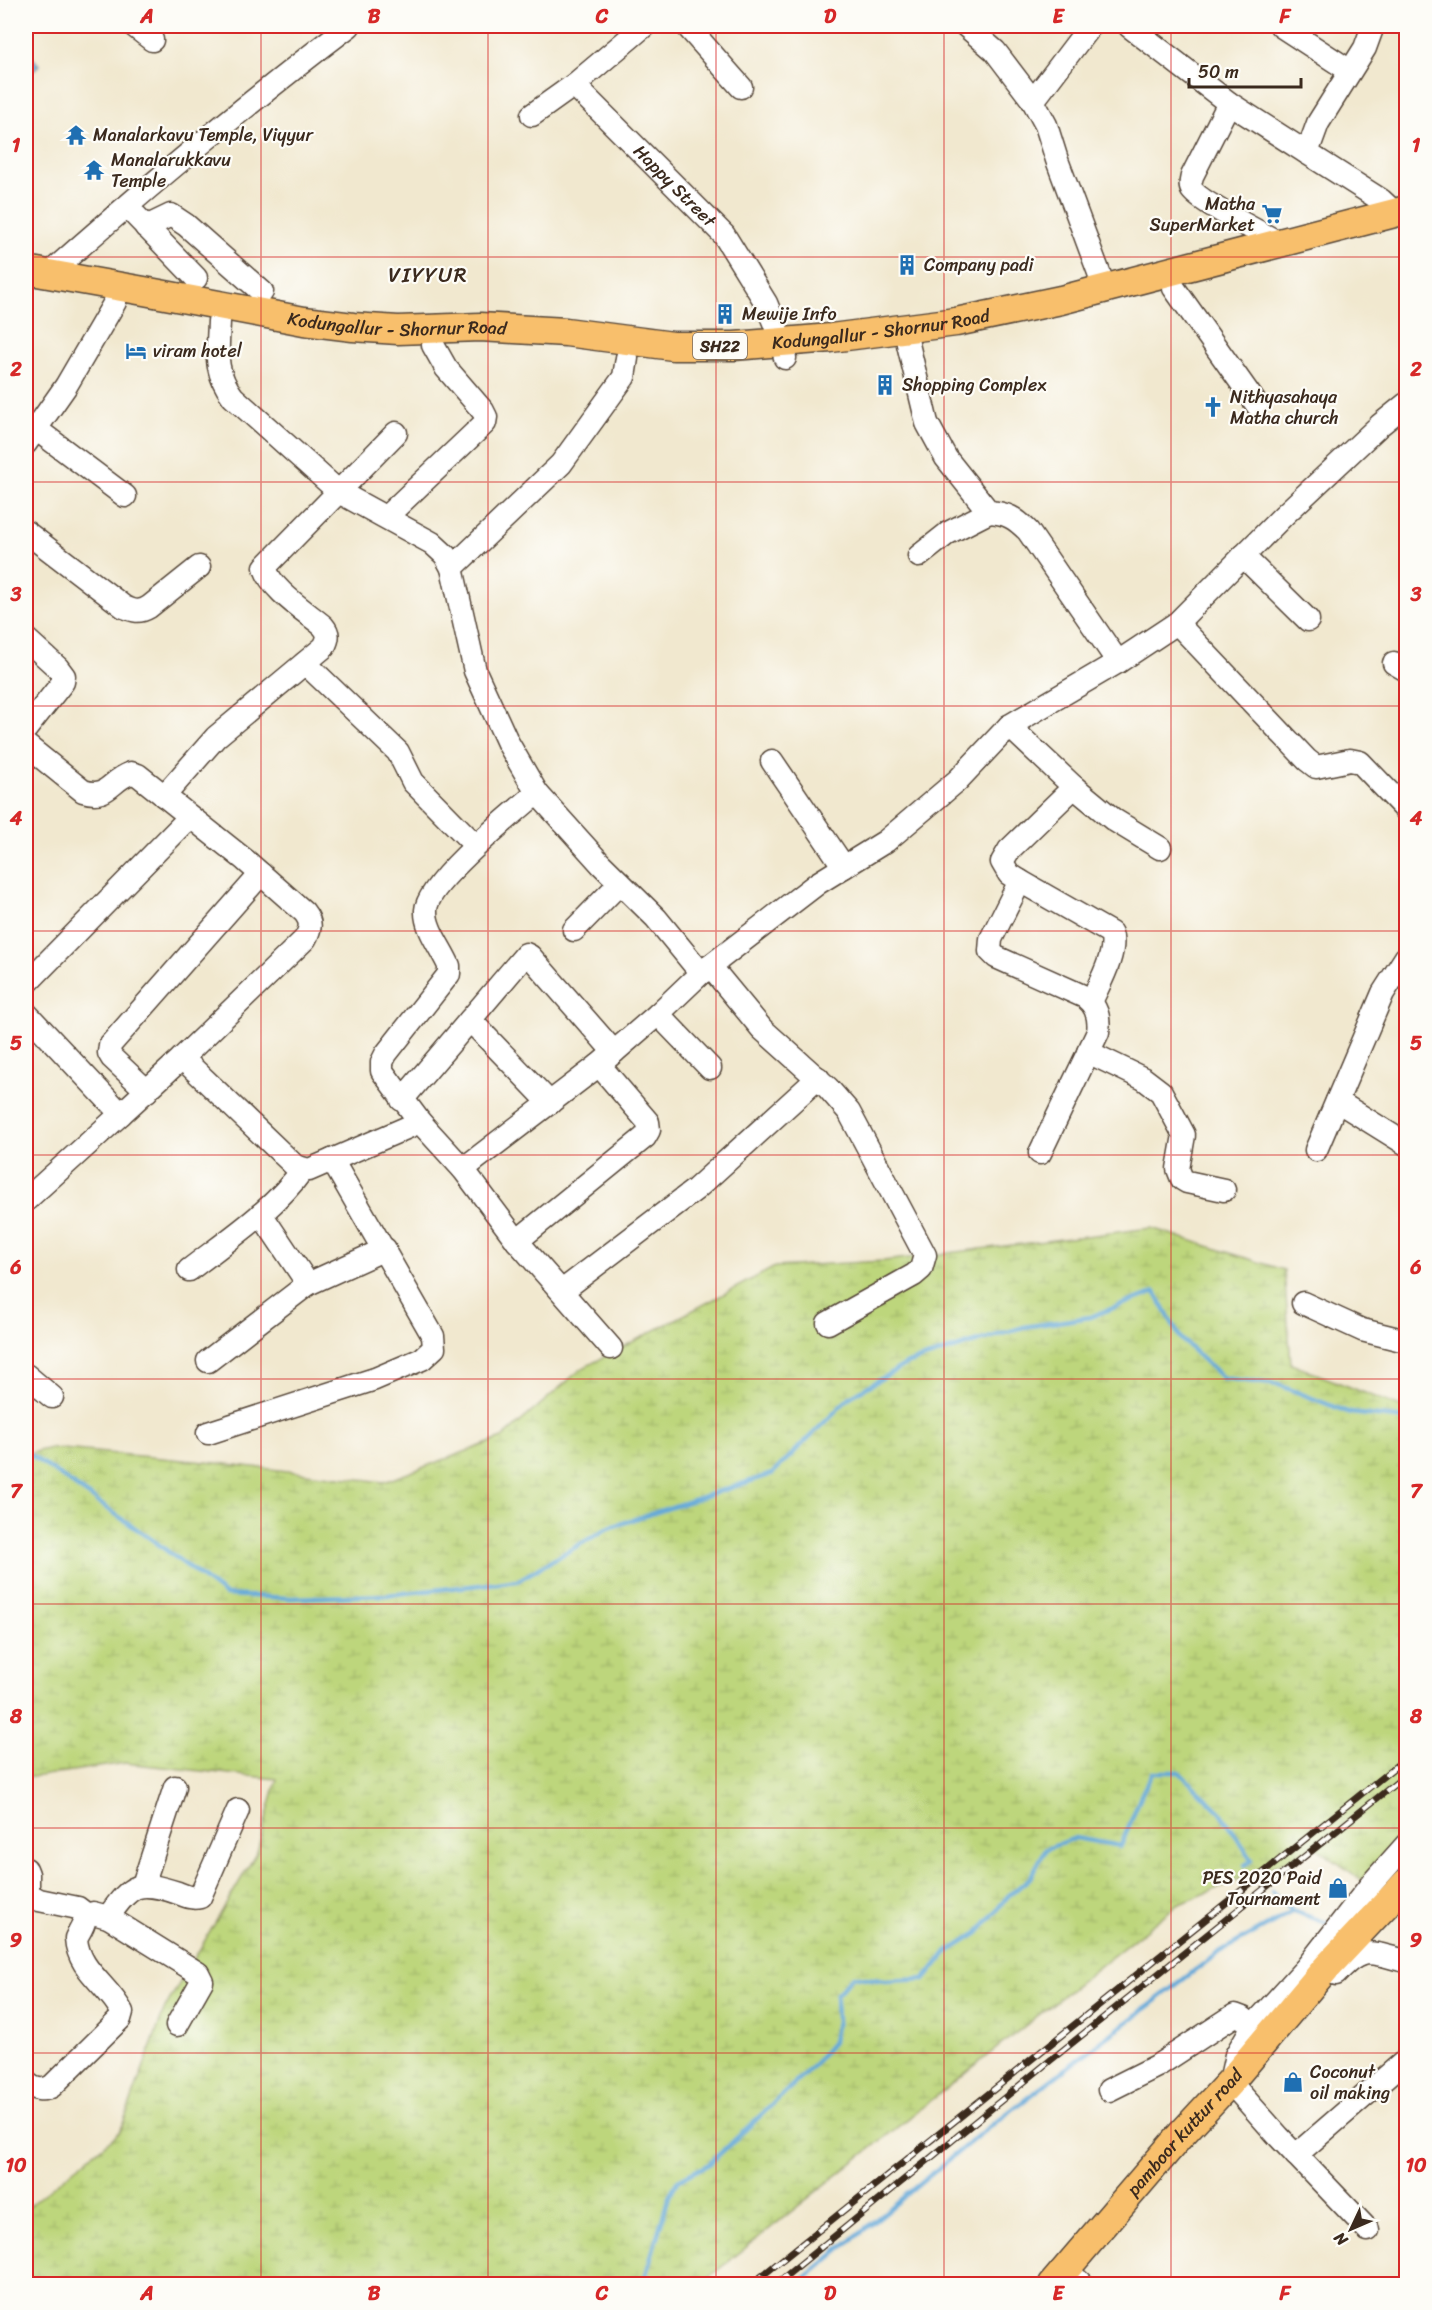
<svg xmlns="http://www.w3.org/2000/svg" width="1432" height="2310" viewBox="0 0 1432 2310" font-family="Sriracha,sans-serif">
	<style>
		.wetland { fill: url(#wetland-marsh); stroke: #7c804d; stroke-width: 1.5 }
		.water { fill: url(#water-ripples); stroke: #4f6a7c; stroke-width: 1.5 }
		.lines { fill: none; stroke-linecap: round; stroke-linejoin: round }
		.stream { stroke: #63a9d9; stroke-width: 4.5 }
		.minor-casing { stroke: #564639; stroke-width: 25 }
		.major-casing { stroke: #564639; stroke-width: 31 }
		.minor { stroke: #fff; stroke-width: 22 }
		.major { stroke: #f8bf6c; stroke-width: 28 }
		.rail-casing { stroke: #3b2a1e; stroke-width: 7 }
		.rail { stroke: #fdfcf7; stroke-width: 4.5; stroke-dasharray: 14; stroke-linecap: butt }
		.grid { fill: none; stroke: #d62828; stroke-width: 1.5; stroke-opacity: 0.55 }
		.labels { text-anchor: middle; stroke-width: 4.5; stroke-linejoin: round; paint-order: stroke }
		.shield { fill: #fdfcf7; stroke: #75695f; stroke-width: 1.5 }
		.shield-label { font-size: 16px; font-weight: bold; fill: #3b2a1e }
		.poi-label { font-size: 18px; fill: #3b2a1e; stroke: #fdfcf7; text-anchor: start }
		.street-label { font-size: 18px; fill: #3b2a1e; stroke: #fdfcf7 }
		.quarter-label { font-size: 21px; letter-spacing: 1.5px; fill: #3b2a1e; stroke: #fdfcf7 }
		.neatline { fill: none; stroke: #d62828; stroke-width: 2 }
		.grid-label { font-size: 20px; text-anchor: middle; font-weight: bold; fill: #d62828 }
	</style>
	<defs>
		<pattern id="wetland-marsh" width="20" height="14" patternUnits="userSpaceOnUse" patternTransform="scale(1.5)"><rect width="20" height="14" fill="#bdd67c"/><path d="M1 5h8M5 5V1M11 12h8M15 12V8" fill="none" stroke="#a3b86b"/></pattern>
		<pattern id="water-ripples" width="26" height="14" patternUnits="userSpaceOnUse" patternTransform="scale(1.5)"><rect width="26" height="14" fill="#63a9d9"/><path d="M2 4q2-2 4 0t4 0M15 11q2-2 4 0t4 0" fill="none" stroke="#538aaf"/></pattern>
	</defs>
	<rect width="100%" height="100%" fill="#fdfcf7"/>
	<filter id="ink" filterUnits="userSpaceOnUse"><feTurbulence type="fractalNoise" baseFrequency=".0167" numOctaves="2"/><feDisplacementMap in="SourceGraphic" scale="12" xChannelSelector="R" yChannelSelector="G"/><feConvolveMatrix kernelMatrix="1 2 1 2 8 2 1 2 1" color-interpolation-filters="sRGB"/></filter>
	<filter id="wash" filterUnits="userSpaceOnUse"><feTurbulence type="fractalNoise" baseFrequency=".008" numOctaves="4" result="noise"/><feDisplacementMap in="SourceGraphic" scale="24" xChannelSelector="R" yChannelSelector="G"/><feGaussianBlur stdDeviation="1.35" result="paint"/><feColorMatrix in="noise" values="0 0 0 0 0 0 0 0 0 0 0 0 0 0 0 0 0 1.4 0 .05"/><feComposite in="paint" operator="in"/></filter>
	<g filter="url(#wash)">
		<rect width="100%" height="100%" fill="#f1e8cf"/>
		<polygon class="wetland" points="1151,1228 1284,1270 1291,1364 1406,1409 1406,1912 1317,1848 1177,1905 700,2284 26,2284 26,2208 120,2132 165,2008 257,1852 277,1779 125,1763 26,1778 26,1454 51,1448 227,1464 384,1482 502,1438 581,1369 775,1267 884,1261"/>
		<polygon class="water" points="26,50 39,65 26,78"/>
		<g class="lines">
			<g class="stream">
				<polyline points="26,1452 154,1541 225,1595 290,1598 387,1595 517,1581 608,1528 772,1474 850,1397 908,1363 1024,1327 1090,1317 1155,1292 1181,1339 1223,1378 1279,1385 1350,1413 1406,1419"/>
				<polyline points="1272,1892 1293,1911 1330,1924"/>
				<polyline points="643,2284 669,2196 678,2180 709,2164 811,2068 833,2042 837,2021 836,1995 853,1976 885,1981 925,1979 946,1953 978,1933 1008,1896 1030,1878 1046,1849 1075,1838 1121,1846 1142,1793 1153,1772 1179,1772 1221,1813 1252,1860 1245,1865"/>
				<polyline points="798,2284 980,2134 1218,1953 1293,1911"/>
			</g>
		</g>
	</g>
	<g filter="url(#ink)">
		<g class="lines">
			<g class="minor-casing">
				<g id="minor">
					<polyline points="134,26 152,40"/>
					<polyline points="687,26 741,87"/>
					<polyline points="966,26 995,51 1033,101 1046,125 1057,160 1105,289"/>
					<path d="M1129,26l100,77 -37,73c-1,5 -3,9 0,14 9,13 72,44 89,54"/>
					<polyline points="1281,26 1350,71"/>
					<polyline points="1373,26 1365,48 1318,123 1307,153 1381,200 1395,213"/>
					<polyline points="574,85 644,26"/>
					<polyline points="1033,101 1090,26"/>
					<polyline points="1229,103 1307,153"/>
					<path id="s1" d="M532,115l42,-30 150,150 42,68 16,39 3,16"/>
					<polyline points="136,216 196,278"/>
					<polyline points="146,227 171,215 186,225 262,292"/>
					<path d="M49,274c97,-86 197,-170 300,-248"/>
					<polyline points="1174,288 1257,405"/>
					<path d="M219,321c-1,32 -6,49 14,76l106,95 93,51 13,12 7,13 23,103 33,72 29,50 64,71 55,54 45,55"/>
					<path d="M908,344l19,79 19,35 43,54c18,1 26,6 39,19l90,131"/>
					<polyline points="36,429 125,496"/>
					<polyline points="26,443 66,386 115,302"/>
					<polyline points="386,517 485,423 486,417 483,411 446,368 433,345"/>
					<path d="M26,532l98,75c10,4 15,6 25,0l50,-40"/>
					<polyline points="919,556 948,533 989,512"/>
					<polyline points="1243,556 1308,620"/>
					<polyline points="452,568 561,464 624,377 627,358"/>
					<polyline points="1177,623 1307,760 1316,767 1350,760 1360,762 1406,810"/>
					<polyline points="26,639 58,668 64,676 63,682 26,729"/>
					<polyline points="305,663 398,752 413,782 476,846"/>
					<polyline points="1394,663 1406,670"/>
					<polyline points="1009,726 1074,787 1114,820 1160,848"/>
					<path d="M26,745l57,46c26,8 26,-10 48,-18l7,2 107,85 59,52c8,10 7,16 1,27l-123,119"/>
					<polyline points="772,761 844,867"/>
					<path d="M1074,787l-65,63 -7,12 7,12 11,7 91,52c7,19 -12,51 -20,69"/>
					<path d="M537,793c-22,19 -110,90 -111,117 -1,19 16,39 23,56v8l-63,80 -4,8v9l38,51 43,47 54,72 94,107"/>
					<path d="M164,796l52,-59 108,-90c5,-9 5,-14 -1,-21 -18,-15 -53,-37 -58,-59l131,-134"/>
					<path d="M1020,881l-29,58 -1,12 6,6 89,40c12,9 15,21 13,35l-58,121"/>
					<polyline points="574,930 620,883"/>
					<polyline points="710,966 762,1029 828,1088 849,1112 925,1255 921,1269 914,1275 828,1323"/>
					<polyline points="26,984 190,817"/>
					<polyline points="26,1013 121,1114 182,1058 295,1166 309,1170 332,1160 433,1336 434,1348 422,1359 375,1379 208,1433"/>
					<polyline points="658,1014 710,1068"/>
					<polyline points="470,1020 550,1103"/>
					<polyline points="1088,1052 1144,1079 1161,1092 1184,1135 1178,1169 1182,1179 1187,1182 1224,1190"/>
					<polyline points="147,1091 112,1058 109,1053 110,1045 261,874"/>
					<polyline points="402,1100 526,954 530,956 614,1052"/>
					<polyline points="1337,1101 1406,1144"/>
					<polyline points="1316,1150 1383,993 1406,957"/>
					<polyline points="332,1160 420,1122"/>
					<polyline points="463,1169 599,1065 658,1014 701,973 818,883 886,841 958,780 1009,726 1118,662 1177,623 1284,515 1380,425 1406,404"/>
					<polyline points="26,1200 121,1114"/>
					<polyline points="261,1214 308,1284"/>
					<polyline points="517,1241 645,1137 649,1130 648,1122 599,1065"/>
					<path d="M189,1270c40,-31 85,-60 114,-101"/>
					<polyline points="562,1291 696,1189 818,1078"/>
					<polyline points="1303,1303 1362,1330 1406,1341"/>
					<polyline points="208,1361 308,1284 385,1249"/>
					<polyline points="26,1375 52,1397"/>
					<path d="M26,1869l2,5v20l11,6 39,8c13,8 4,19 -2,30 2,33 33,47 46,74l-2,7 -68,67c-9,6 -19,3 -26,-4"/>
					<polyline points="143,1885 175,1787"/>
					<polyline points="93,1913 108,1917 198,1973 202,1981 177,2025"/>
					<path d="M108,1917c24,-34 30,-37 70,-24 7,3 14,6 22,4l38,-87"/>
					<path d="M1336,1974c27,-30 35,-21 70,-13"/>
					<polyline points="1109,2090 1157,2066 1235,2015 1243,2018 1253,2026"/>
					<polyline points="1296,2155 1406,2060"/>
					<polyline points="1368,2230 1279,2137 1230,2082 1236,2055 1253,2026 1306,1968 1373,1882 1406,1845"/>
					<polyline points="1065,2269 1082,2284"/>
				</g>
			</g>
			<g class="major-casing">
				<g id="major">
					<path id="s2" d="M26,270l118,21 160,30 49,6 45,3 82,-3 86,5 107,14h61l97,-8 125,-16 105,-22 345,-90"/>
					<path id="s3" d="M1053,2284l125,-146 52,-56 97,-115 79,-84"/>
				</g>
			</g>
			<use href="#minor" class="minor"/>
			<use href="#major" class="major"/>
			<g class="rail-casing">
				<g id="rail">
					<polyline points="752,2284 1406,1758"/>
					<polyline points="776,2284 1052,2059 1406,1775"/>
				</g>
			</g>
			<use href="#rail" class="rail"/>
		</g>
	</g>
	<path class="grid" d="M261,26v2258M488,26v2258M716,26v2258M944,26v2258M1171,26v2258M26,257h1380M26,482h1380M26,706h1380M26,931h1380M26,1155h1380M26,1379h1380M26,1604h1380M26,1828h1380M26,2053h1380"/>
	<defs>
		<g id="temple-bare" transform="scale(1.62)"><path d="M0-6L5-2H3V0L6.5 2.5H4V6H1.5V3h-3V6H-4V2.5H-6.5L-3 0V-2H-5Z" fill="#1f6fb2" stroke="#fdfcf7" stroke-width="2.5" paint-order="stroke"/></g>
		<g id="supermarket-bare" transform="scale(1.62)"><path d="M-6-5.5h2.5l.6 2H6L4.5 2H-2.5L-4.4-4H-6ZM-1.5 3.2a1.3 1.3 0 1 0 .1 0ZM3 3.2a1.3 1.3 0 1 0 .1 0Z" fill="#1f6fb2" stroke="#fdfcf7" stroke-width="2.5" paint-order="stroke"/></g>
		<g id="building-bare" transform="scale(1.62)"><path d="M-4-6H4V6H1V3H-1V6H-4ZM-2.5-4.3h1.7v1.8h-1.7ZM.8-4.3h1.7v1.8H.8ZM-2.5-1h1.7V.8h-1.7ZM.8-1h1.7V.8H.8Z" fill="#1f6fb2" stroke="#fdfcf7" stroke-width="2.5" paint-order="stroke"/></g>
		<g id="hotel-bare" transform="scale(1.62)"><path d="M-6-4.5h1.5V1H6V5H4.5V3h-9V5H-6ZM-4 0a1.8 1.8 0 1 1 3.6 0ZM.5 0V-2.5h3Q6-2.5 6 0Z" fill="#1f6fb2" stroke="#fdfcf7" stroke-width="2.5" paint-order="stroke"/></g>
		<g id="church-bare" transform="scale(1.62)"><path d="M-1.2-6h2.4v3.5h3.3v2.4h-3.3V6h-2.4V-.1h-3.3v-2.4h3.3Z" fill="#1f6fb2" stroke="#fdfcf7" stroke-width="2.5" paint-order="stroke"/></g>
		<g id="shop-bare" transform="scale(1.62)"><path d="M-5-2.5h2.3a2.7 3.5 0 0 1 5.4 0H5L5.5 6h-11ZM-1.5-2.5h3a1.5 2.3 0 0 0-3 0Z" fill="#1f6fb2" stroke="#fdfcf7" stroke-width="2.5" paint-order="stroke"/></g>
	</defs>
	<g fill-rule="evenodd">
		<use href="#temple-bare" x="76" y="135"/>
		<use href="#temple-bare" x="94" y="170"/>
		<use href="#supermarket-bare" x="1272" y="214"/>
		<use href="#building-bare" x="907" y="265"/>
		<use href="#building-bare" x="725" y="314"/>
		<use href="#hotel-bare" x="136" y="351"/>
		<use href="#building-bare" x="885" y="385"/>
		<use href="#church-bare" x="1213" y="407"/>
		<use href="#shop-bare" x="1338" y="1888"/>
		<use href="#shop-bare" x="1293" y="2082"/>
	</g>
	<g class="labels">
		<rect class="shield" x="693" y="333" width="54" height="26" rx="4.5"/>
		<g class="shield-label">
			<text x="720" y="352">SH22</text>
		</g>
		<g class="poi-label">
			<text x="93" y="141">Manalarkavu Temple, Viyyur</text>
			<text x="111" y="166">Manalarukkavu<tspan x="111" dy="21">Temple</tspan></text>
			<text x="1255" y="210" text-anchor="end">Matha<tspan x="1255" dy="21">SuperMarket</tspan></text>
			<text x="924" y="271">Company padi</text>
			<text x="742" y="320">Mewije Info</text>
			<text x="153" y="357">viram hotel</text>
			<text x="902" y="391">Shopping Complex</text>
			<text x="1230" y="403">Nithyasahaya<tspan x="1230" dy="21">Matha church</tspan></text>
			<text x="1321" y="1884" text-anchor="end">PES 2020 Paid<tspan x="1321" dy="21">Tournament</tspan></text>
			<text x="1310" y="2078">Coconut<tspan x="1310" dy="21">oil making</tspan></text>
		</g>
		<g class="street-label">
			<text dy="6" stroke="none"><textPath href="#s1" startOffset="194">Happy Street</textPath></text>
			<text dy="6" stroke="none"><textPath href="#s2" startOffset="376">Kodungallur - Shornur Road</textPath></text>
			<text dy="6" stroke="none"><textPath href="#s2" startOffset="862">Kodungallur - Shornur Road</textPath></text>
			<text dy="6" stroke="none"><textPath href="#s3" startOffset="201">pamboor kuttur road</textPath></text>
		</g>
		<g class="quarter-label">
			<text x="428" y="282">VIYYUR</text>
		</g>
	</g>
	<rect width="1432" height="2310" fill="none" stroke="#fdfcf7" stroke-width="66"/>
	<g transform="translate(1351 2229) rotate(226)" stroke="#fdfcf7" stroke-width="4.5" paint-order="stroke">
	<path d="M0-4.5L10 22L0 15L-10 22Z" fill="#3b2a1e"/>
	<text y="-9" font-size="16" font-weight="bold" text-anchor="middle" fill="#3b2a1e">N</text>
	</g>
	<path d="M1189 78v9h112v-9" fill="none" stroke="#3b2a1e" stroke-width="3"/>
	<text x="1198" y="78" font-size="18" fill="#3b2a1e" stroke="#fdfcf7" stroke-width="4.5" paint-order="stroke">50 m</text>
	<rect x="33" y="33" width="1366" height="2244" class="neatline"/>
	<g class="grid-label">
		<text x="147" y="23">A</text>
		<text x="374" y="23">B</text>
		<text x="602" y="23">C</text>
		<text x="830" y="23">D</text>
		<text x="1058" y="23">E</text>
		<text x="1285" y="23">F</text>
		<text x="16" y="152">1</text>
		<text x="1416" y="152">1</text>
		<text x="16" y="376">2</text>
		<text x="1416" y="376">2</text>
		<text x="16" y="601">3</text>
		<text x="1416" y="601">3</text>
		<text x="16" y="825">4</text>
		<text x="1416" y="825">4</text>
		<text x="16" y="1050">5</text>
		<text x="1416" y="1050">5</text>
		<text x="16" y="1274">6</text>
		<text x="1416" y="1274">6</text>
		<text x="16" y="1498">7</text>
		<text x="1416" y="1498">7</text>
		<text x="16" y="1723">8</text>
		<text x="1416" y="1723">8</text>
		<text x="16" y="1947">9</text>
		<text x="1416" y="1947">9</text>
		<text x="16" y="2172">10</text>
		<text x="1416" y="2172">10</text>
		<text x="147" y="2300">A</text>
		<text x="374" y="2300">B</text>
		<text x="602" y="2300">C</text>
		<text x="830" y="2300">D</text>
		<text x="1058" y="2300">E</text>
		<text x="1285" y="2300">F</text>
	</g>
</svg>
